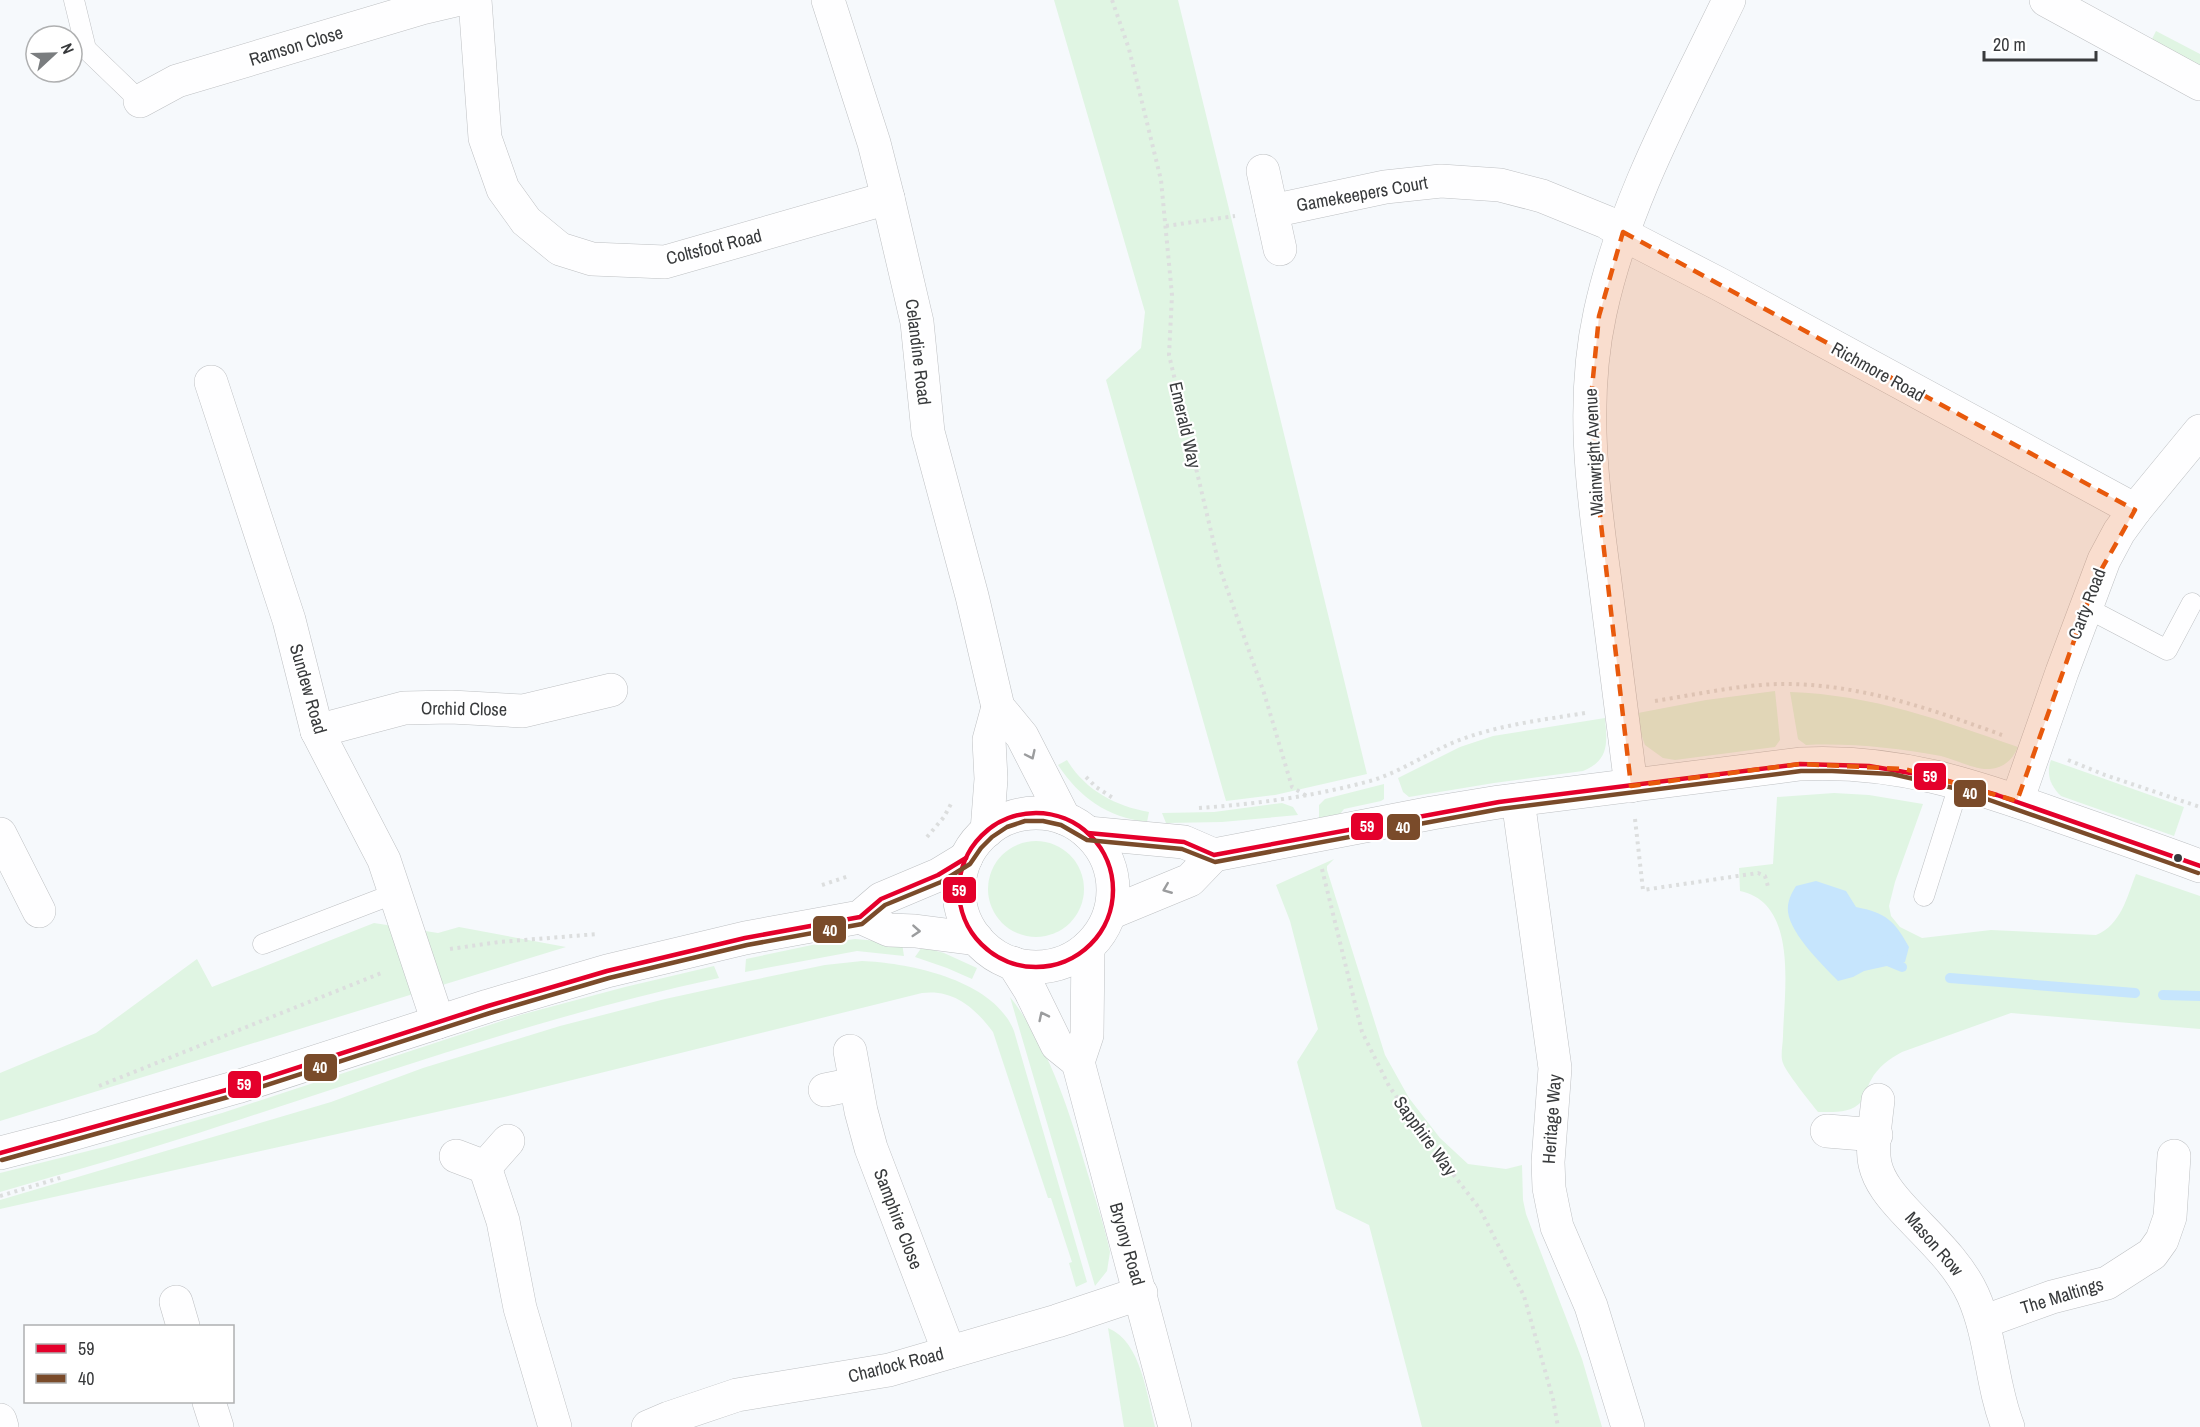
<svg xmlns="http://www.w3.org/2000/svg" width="2200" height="1427" viewBox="0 0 2200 1427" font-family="'Archivo Narrow',sans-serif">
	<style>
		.green { fill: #e0f5e3 }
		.water { fill: #c6e5fd }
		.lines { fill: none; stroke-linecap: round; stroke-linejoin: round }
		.stream { stroke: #c6e5fd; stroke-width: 10 }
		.service-casing { stroke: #bec0c3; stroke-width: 21 }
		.minor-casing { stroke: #bec0c3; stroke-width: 34 }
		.tertiary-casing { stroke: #bec0c3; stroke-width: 34 }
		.path { stroke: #dcdede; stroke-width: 4; stroke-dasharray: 3 4.5; stroke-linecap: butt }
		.service { stroke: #fefeff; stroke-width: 20 }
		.minor { stroke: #fefeff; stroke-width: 33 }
		.tertiary { stroke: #fefeff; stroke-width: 33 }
		.bus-1-casing { stroke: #fff; stroke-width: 9 }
		.bus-2-casing { stroke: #fff; stroke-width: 9 }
		.bus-1 { stroke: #e4002b; stroke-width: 4.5 }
		.bus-2 { stroke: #7a4b2a; stroke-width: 4.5 }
		.oneway { stroke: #9b9c9e }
		.marked { fill: #e8590c; fill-opacity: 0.2; stroke: #e8590c; stroke-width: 4.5; stroke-dasharray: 12 8; stroke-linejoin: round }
		.bus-dot { fill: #383a3c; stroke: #fff; stroke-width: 2 }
		.labels { text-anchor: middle; stroke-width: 4.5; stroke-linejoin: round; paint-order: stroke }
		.street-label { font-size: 18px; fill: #383a3c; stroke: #fff }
		.line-badge { stroke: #fff; stroke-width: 2 }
		.badge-label { font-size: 16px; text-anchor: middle; font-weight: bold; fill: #fff }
	</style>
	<rect width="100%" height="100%" fill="#f6f9fc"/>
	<g class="green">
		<polygon points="1054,0 1178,0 1367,774 1275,795 1226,801 1106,380 1141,348 1145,312"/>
		<polygon points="2156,31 2200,54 2200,72 2152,39"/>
		<polygon points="1775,691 1780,740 1775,747 1675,760 1663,758 1645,745 1641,734 1638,713 1706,700"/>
		<path d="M1790,692c84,3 150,28 228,55 -5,12 -14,21 -28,22 -16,1 -33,-9 -49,-13 -45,-8 -89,-13 -135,-11l-8,-6z"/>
		<path d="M1605,718c2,24 5,42 -22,53l-89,12 -85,14 -6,-5 -5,-14 62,-31 33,-11z"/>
		<path d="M1067,760c18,30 48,46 82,52l-2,10c-40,-5 -67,-24 -89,-57z"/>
		<path d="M2051,760l133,47 -10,29 -113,-40c-11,-11 -15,-22 -10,-36z"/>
		<polygon points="1384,784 1384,799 1381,801 1344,809 1340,814 1319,818 1319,805 1325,799"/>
		<path d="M1834,793l35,2 54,9 -28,78 -6,24 2,10 9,11 22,11 69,-8 105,5c25,-10 31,-38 40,-61l64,22v133l-189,-16 -109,39c-13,7 -24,15 -31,28 -4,6 -4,15 -9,21 -11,13 -30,11 -44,11 -7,-9 -33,-41 -35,-49 -3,-7 0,-19 0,-27 1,-44 16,-133 -43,-145l-1,-23 34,-4 4,-67z"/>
		<polygon points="1282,803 1293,807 1298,815 1222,822 1166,823 1162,813 1214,812"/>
		<circle cx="1036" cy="889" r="48"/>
		<polygon points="1334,859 1327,866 1327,870 1385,1055 1409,1098 1440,1138 1468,1164 1506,1169 1522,1165 1523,1200 1526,1214 1582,1359 1602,1427 1422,1427 1369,1225 1336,1209 1297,1062 1318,1029 1290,921 1276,885"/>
		<polygon points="374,923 438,933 459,927 566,947 0,1121 0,1073 96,1033 197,959 212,987"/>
		<polygon points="855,939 902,943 904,956 857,951 745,972 746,959 812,945"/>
		<polygon points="922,947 944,953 977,968 972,979 947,968 915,957"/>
		<path d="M862,961c48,2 132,19 152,70l73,251 -11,5 -7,-24 3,-1 -21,-64h-3l-55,-166c-18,-24 -39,-43 -71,-39l-418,104 -504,112v-9l331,-98 92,-34 137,-42 105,-27 83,-18 77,-16z"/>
		<path d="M714,966l5,12c-168,36 -329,93 -493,146 -75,25 -150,46 -226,68v-19l108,-27 114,-33 298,-98 105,-28z"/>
		<path d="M1010,997c42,53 61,121 80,184 7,24 15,47 20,71l-3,19 -12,15z"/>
		<path d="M1108,1328c33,13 39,68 47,99h-31z"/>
	</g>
	<path class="water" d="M1816,881l30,10 10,16c30,6 38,13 53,40l-4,15 -41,9 -11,6 -15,4c-15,-16 -47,-46 -50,-69 -1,-10 3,-18 8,-26z"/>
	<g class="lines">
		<g class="stream">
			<polyline points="1885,960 1902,967"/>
			<polyline points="1950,978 2135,993"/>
			<polyline points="2163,995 2200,996"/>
		</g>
		<g class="service-casing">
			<g id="service">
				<polyline points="74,0 86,49 140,101"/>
				<polyline points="2085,607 2167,650 2192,603"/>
				<polyline points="1924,896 1960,782"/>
				<polyline points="263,944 396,893"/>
			</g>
		</g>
		<g class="minor-casing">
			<g id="minor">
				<polyline points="475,0 485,138 503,189 526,221 560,249 592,259 665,262 888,198"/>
				<polyline points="828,0 874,143 888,198 917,322 928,432 972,596 998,707 1022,736 1064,818"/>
				<polyline points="2046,0 2200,84"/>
				<polyline points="140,101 177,81 422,8 456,0"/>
				<polyline points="1263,171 1280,249"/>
				<polyline points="1272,211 1385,187 1441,181 1500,185 1542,196 1606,222 1636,241 1721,285 2135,510"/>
				<polyline points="211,382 289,620 317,731 384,860 438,1022"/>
				<polyline points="317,731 404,708 451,707 523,711 611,690"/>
				<path d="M1631,786c-9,-71 -18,-141 -27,-212 -12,-87 -23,-174 -4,-261 24,-111 80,-211 129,-313"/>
				<polyline points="1518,800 1555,1068 1548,1162 1549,1188 1553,1208 1557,1227 1591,1306 1628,1427"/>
				<polyline points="2017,801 2062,672 2104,560 2119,532 2135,510 2200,431"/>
				<polyline points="987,831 991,779 989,740 998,707"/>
				<polyline points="0,834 39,911"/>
				<polyline points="1088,947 1087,1035 1078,1062 1175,1427"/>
				<polyline points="1013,963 1030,990 1057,1045 1078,1062"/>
				<polyline points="850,1051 861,1111 871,1148 949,1352"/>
				<polyline points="825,1090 855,1084"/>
				<path d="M1878,1100c-2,19 -7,46 -3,64 4,18 17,33 29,46 24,26 54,52 69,85 19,43 18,89 35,132"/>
				<polyline points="1827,1131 1876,1135"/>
				<polyline points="456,1156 485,1167 508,1141"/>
				<polyline points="485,1167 503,1221 520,1308 555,1427"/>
				<polyline points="176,1302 183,1326"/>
				<polyline points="1983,1322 2052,1297 2107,1283 2152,1254 2162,1240 2170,1217 2174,1156"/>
				<polyline points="209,1402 217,1427"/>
				<polyline points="0,1420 2,1427"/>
				<polyline points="648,1427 669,1418 737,1395 889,1370 1057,1321 1141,1293"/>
			</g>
		</g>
		<g class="tertiary-casing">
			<g id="tertiary">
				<circle cx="1036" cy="890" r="77"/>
				<path d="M1088,833l96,9 30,13 218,-42 67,-11 301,-38c96,-5 173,21 262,53 46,16 92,32 138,49"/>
				<polyline points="1110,913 1190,880 1214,855"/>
				<polyline points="860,917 889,930 915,931 977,939"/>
				<polyline points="0,1153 62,1137 237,1087 488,1006 607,971 745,938 860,917 881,899 938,875 966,858"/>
			</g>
		</g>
		<g class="path">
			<polyline points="1112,0 1129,49 1161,180 1172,295 1169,355 1220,569 1264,693 1292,787 1305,795 1306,800"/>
			<polyline points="1166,226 1235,216"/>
			<path d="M1655,701c45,-7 91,-18 137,-17 74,2 142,26 210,51"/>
			<polyline points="2068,760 2105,775 2200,807"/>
			<polyline points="1086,777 1096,787 1113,798"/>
			<path d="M1199,808c58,-4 116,-12 171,-27 31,-9 57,-28 87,-40 41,-16 85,-21 128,-28"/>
			<polyline points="1635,819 1643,890 1758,873 1765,876 1769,890"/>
			<polyline points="927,837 944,817 952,802"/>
			<polyline points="1322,869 1362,1032 1389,1086 1425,1138 1480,1209 1524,1296 1553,1399 1558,1427"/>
			<polyline points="822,885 849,876"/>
			<polyline points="450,949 499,942 598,934"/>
			<polyline points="99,1086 384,972"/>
			<polyline points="0,1196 63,1177"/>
		</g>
		<use href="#service" class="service"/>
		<use href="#minor" class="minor"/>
		<use href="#tertiary" class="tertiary"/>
		<g class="bus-1-casing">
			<g id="bus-1">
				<circle cx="1036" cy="890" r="77"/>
				<polyline points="1088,833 1184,842 1214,855 1499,802 1800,764 1869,766 1934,777 1997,795 2200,866"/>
				<polyline points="0,1153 237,1087 488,1006 607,971 745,938 860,917 881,899 938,875 966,858"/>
			</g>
		</g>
		<g class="bus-2-casing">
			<polyline id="bus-2" points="2,1160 239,1094 490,1013 609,978 747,945 862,924 885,905 941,882 970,864 981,848 992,837 1007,827 1025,821 1043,821 1061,825 1087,840 1182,849 1215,862 1500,809 1801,771 1832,771 1892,774 1958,789 2198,873"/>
		</g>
		<use href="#bus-1" class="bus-1"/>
		<use href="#bus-2" class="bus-2"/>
	</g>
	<defs><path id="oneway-chevron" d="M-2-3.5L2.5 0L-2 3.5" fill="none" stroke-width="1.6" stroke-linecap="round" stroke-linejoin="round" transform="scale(1.5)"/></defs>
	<g class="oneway">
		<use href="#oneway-chevron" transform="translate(1031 755) rotate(65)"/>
		<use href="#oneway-chevron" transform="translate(1167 889) rotate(158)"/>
		<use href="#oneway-chevron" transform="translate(916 931) rotate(4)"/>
		<use href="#oneway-chevron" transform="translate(1043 1016) rotate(-116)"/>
	</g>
	<path class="marked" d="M1623,232l512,278 -39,69 -79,222 -112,-32 -105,-5 -169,22 -42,-367 10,-103z"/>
	<circle class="bus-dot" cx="2178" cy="858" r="5"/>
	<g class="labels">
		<g class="street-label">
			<text transform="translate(296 46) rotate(-17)" y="6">Ramson Close</text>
			<text transform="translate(1362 194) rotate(-10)" y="6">Gamekeepers Court</text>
			<text transform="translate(714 247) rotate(-14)" y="6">Coltsfoot Road</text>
			<text transform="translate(918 352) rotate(83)" y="6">Celandine Road</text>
			<text transform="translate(1878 372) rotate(29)" y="6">Richmore Road</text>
			<text transform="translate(1185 425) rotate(77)" y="6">Emerald Way</text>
			<text transform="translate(1594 452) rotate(-93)" y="6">Wainwright Avenue</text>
			<text transform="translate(2087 604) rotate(-69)" y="6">Carty Road</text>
			<text transform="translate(308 689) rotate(74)" y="6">Sundew Road</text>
			<text transform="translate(464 709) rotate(1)" y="6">Orchid Close</text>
			<text transform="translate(1552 1119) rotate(-86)" y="6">Heritage Way</text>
			<text transform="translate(1425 1136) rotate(54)" y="6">Sapphire Way</text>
			<text transform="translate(898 1219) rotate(69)" y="6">Samphire Close</text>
			<text transform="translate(1127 1244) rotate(74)" y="6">Bryony Road</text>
			<text transform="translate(1934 1244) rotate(49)" y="6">Mason Row</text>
			<text transform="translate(2062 1296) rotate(-17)" y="6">The Maltings</text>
			<text transform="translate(896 1365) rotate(-14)" y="6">Charlock Road</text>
		</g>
	</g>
	<g class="line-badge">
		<rect x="1913" y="762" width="34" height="29" rx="6" fill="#e4002b"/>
		<rect x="1953" y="779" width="34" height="29" rx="6" fill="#7a4b2a"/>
		<rect x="1350" y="812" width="34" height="29" rx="6" fill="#e4002b"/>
		<rect x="1386" y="813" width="35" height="28" rx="6" fill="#7a4b2a"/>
		<rect x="942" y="876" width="35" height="28" rx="6" fill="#e4002b"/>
		<rect x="812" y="915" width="35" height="29" rx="6" fill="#7a4b2a"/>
		<rect x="303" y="1053" width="35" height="29" rx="6" fill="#7a4b2a"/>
		<rect x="227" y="1070" width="35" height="29" rx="6" fill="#e4002b"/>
	</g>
	<g class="badge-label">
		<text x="1930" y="782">59</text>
		<text x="1970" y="799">40</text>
		<text x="1367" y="832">59</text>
		<text x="1403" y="833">40</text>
		<text x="959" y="896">59</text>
		<text x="830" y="936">40</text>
		<text x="320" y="1073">40</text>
		<text x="244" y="1090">59</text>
	</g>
	<rect x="24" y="1325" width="210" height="78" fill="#ffffff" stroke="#afb0b1" stroke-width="1.5"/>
	<rect x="36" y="1344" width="30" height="9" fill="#e4002b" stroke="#afb0b1" stroke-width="1.5"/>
	<text x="78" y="1355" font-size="18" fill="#383a3c">59</text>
	<rect x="36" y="1374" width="30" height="9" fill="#7a4b2a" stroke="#afb0b1" stroke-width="1.5"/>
	<text x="78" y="1385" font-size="18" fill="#383a3c">40</text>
	<g transform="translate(54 54) rotate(68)"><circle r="28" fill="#ffffff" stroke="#afb0b1" stroke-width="1.5"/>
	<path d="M0-4.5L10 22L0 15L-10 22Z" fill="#7a7d7f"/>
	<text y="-9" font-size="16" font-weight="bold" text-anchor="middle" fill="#383a3c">N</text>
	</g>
	<path d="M1984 51v9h112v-9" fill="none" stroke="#383a3c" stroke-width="3"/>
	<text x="1993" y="51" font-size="18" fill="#383a3c" stroke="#ffffff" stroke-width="4.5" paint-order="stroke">20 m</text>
</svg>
